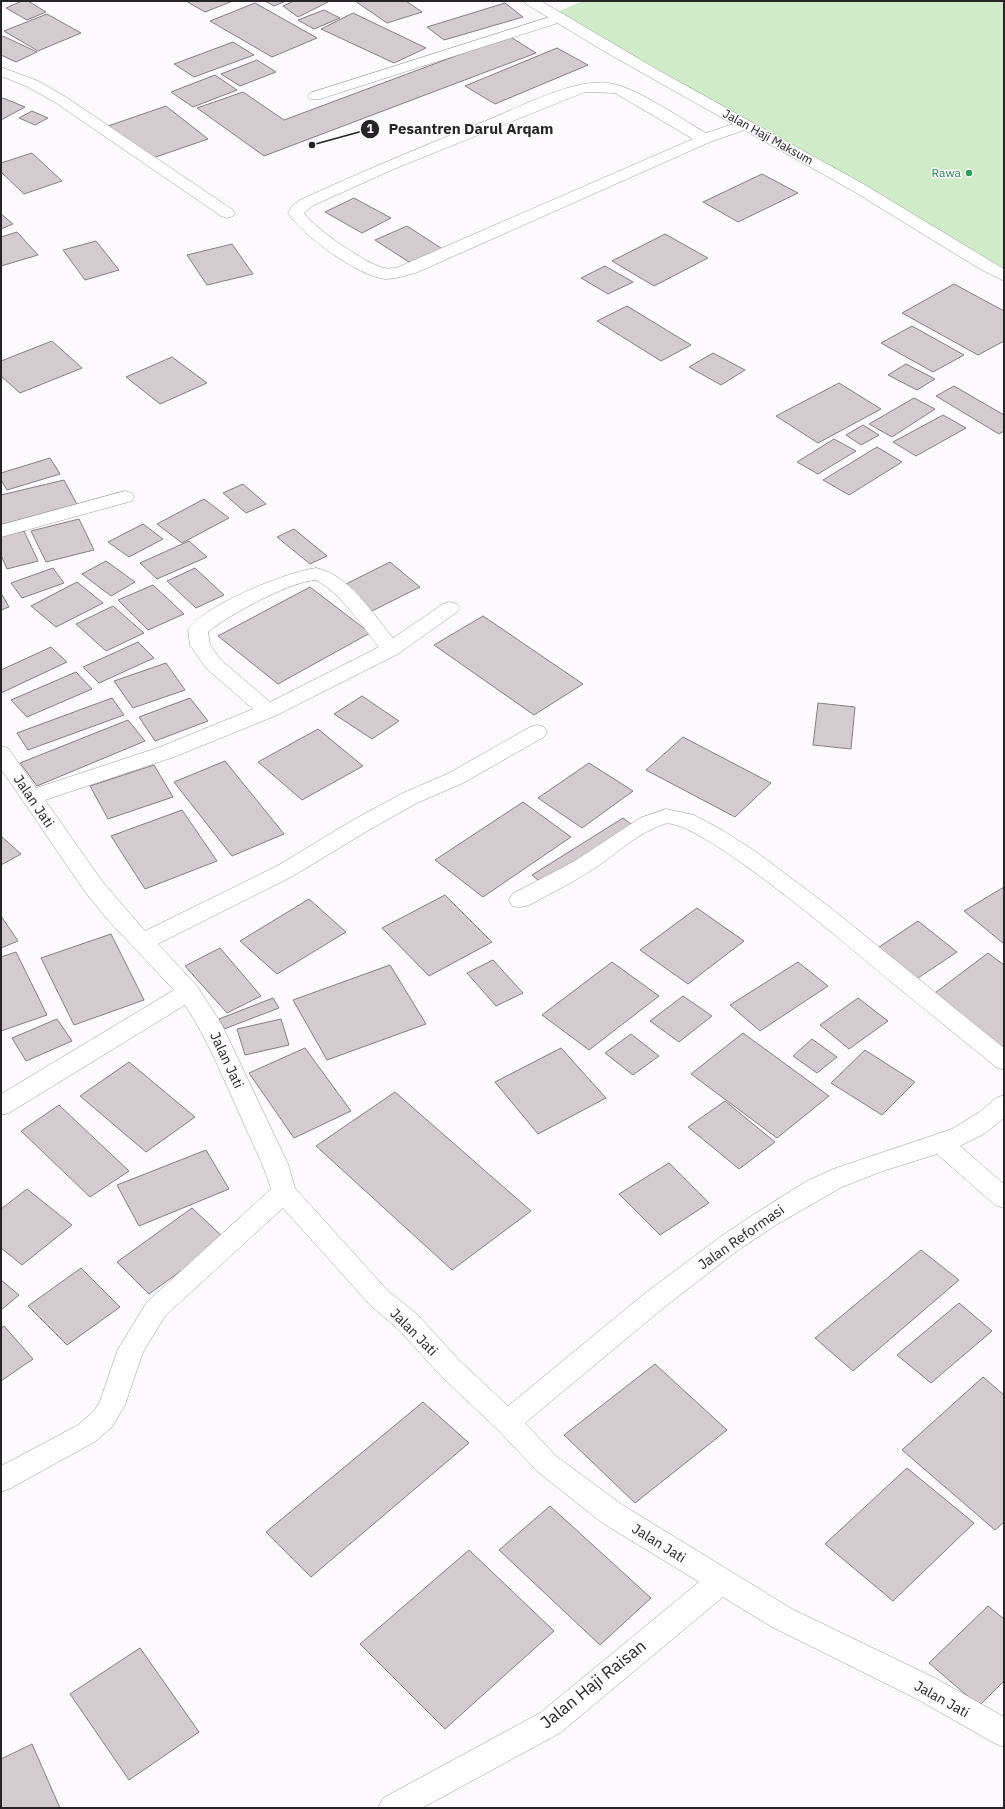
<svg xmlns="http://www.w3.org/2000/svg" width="1005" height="1809" viewBox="0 0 1005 1809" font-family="'IBM Plex Sans',sans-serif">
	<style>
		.green { fill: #cfebc8 }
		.building { fill: #d4cbce; stroke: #867e81 }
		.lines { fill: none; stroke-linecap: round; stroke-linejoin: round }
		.service-casing { stroke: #9c989d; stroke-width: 1 }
		.minor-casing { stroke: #9c989d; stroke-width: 1 }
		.service { fill: #fff; fill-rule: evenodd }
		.minor { fill: #fff; fill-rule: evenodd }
		.leisure-dot { fill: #2e9e5b; stroke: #fdfafe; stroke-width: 1.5 }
		.labels { text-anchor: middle; stroke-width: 3; stroke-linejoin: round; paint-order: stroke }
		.far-street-label { font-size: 12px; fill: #262427; stroke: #fdfafe }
		.far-leisure-label { font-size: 12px; fill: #27864d; stroke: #fdfafe; text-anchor: end }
		.street-label { font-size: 14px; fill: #262427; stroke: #fdfafe }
		.near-street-label { font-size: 17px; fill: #262427; stroke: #fdfafe }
		.leader { fill: none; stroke: #262427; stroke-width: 1.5 }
		.callout-dot { fill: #262427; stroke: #fdfafe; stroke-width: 1.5 }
		.mark-label { font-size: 12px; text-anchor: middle; font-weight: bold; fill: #fff }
		.callout-label { font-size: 15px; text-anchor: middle; font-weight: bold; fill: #262427; stroke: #fdfafe; stroke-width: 3; stroke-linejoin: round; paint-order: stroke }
	</style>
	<rect width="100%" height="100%" fill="#fdfafe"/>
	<polygon class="green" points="583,1 1004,1 1004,277 552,14"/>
	<g class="building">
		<polygon points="22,1 28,1 46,12 27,20 6,8"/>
		<polygon points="186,1 233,1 205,12"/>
		<polygon points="265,1 286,1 274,6"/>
		<polygon points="294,1 326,1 328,2 298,17 283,6"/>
		<polygon points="355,1 406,1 422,12 387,23"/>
		<polygon points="255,3 317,38 272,57 210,21"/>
		<polygon points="505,3 523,17 444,40 427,27"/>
		<polygon points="324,10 340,18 314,29 298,20"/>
		<polygon points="353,13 426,48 394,63 321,29"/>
		<polygon points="47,14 81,33 38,51 4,31"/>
		<polygon points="3,36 37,52 16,62 1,55 1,37"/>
		<polygon points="509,36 536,53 264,156 197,108 243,92 284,120"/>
		<polygon points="233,42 254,55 194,77 174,64"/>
		<polygon points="557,48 588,65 495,104 465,86"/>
		<polygon points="257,60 276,72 240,86 221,74"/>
		<polygon points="215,75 237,90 193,107 171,92"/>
		<polygon points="3,98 25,107 1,120 1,99"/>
		<polygon points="166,106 208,139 150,159 108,126"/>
		<polygon points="32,111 48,118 35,125 19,118"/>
		<polygon points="32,153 62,181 24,194 1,172 1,163"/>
		<polygon points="762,174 798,193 738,222 703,202"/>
		<polygon points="354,198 391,218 362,233 325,212"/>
		<polygon points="1,214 13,224 1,229"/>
		<polygon points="407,226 444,250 412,264 375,240"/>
		<polygon points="17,232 38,255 1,266 1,237"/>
		<polygon points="665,234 708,258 654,286 612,261"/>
		<polygon points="96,241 119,270 85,280 63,250"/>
		<polygon points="232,244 253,274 207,285 187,255"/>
		<polygon points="605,266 633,282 608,294 581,278"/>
		<polygon points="954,284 1004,311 1004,341 978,355 902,313"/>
		<polygon points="627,306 691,345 661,361 597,321"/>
		<polygon points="912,326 964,355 933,372 881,343"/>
		<polygon points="52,341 82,368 20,393 1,376 1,361"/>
		<polygon points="713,353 745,370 721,385 689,367"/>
		<polygon points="172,357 207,383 160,404 126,377"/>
		<polygon points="906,364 935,379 917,390 888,375"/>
		<polygon points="839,383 881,409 818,443 776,416"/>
		<polygon points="954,386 1004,415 1004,431 999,434 936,396"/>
		<polygon points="914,398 935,409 892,437 869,424"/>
		<polygon points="943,415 966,428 916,456 893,442"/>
		<polygon points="863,425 879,435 861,445 846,435"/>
		<polygon points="834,439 856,451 818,474 797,462"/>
		<polygon points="877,447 902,462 849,495 823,480"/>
		<polygon points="50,458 60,474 7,490 1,480 1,473"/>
		<polygon points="64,480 79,508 1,528 1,495"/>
		<polygon points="243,484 266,504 246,513 223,493"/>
		<polygon points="204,499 229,518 182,543 157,524"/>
		<polygon points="79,519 94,550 46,562 31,531"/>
		<polygon points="143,524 163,539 129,557 108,542"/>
		<polygon points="294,529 327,556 310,564 277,537"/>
		<polygon points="24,531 38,561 7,569 1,555 1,536"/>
		<polygon points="189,541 207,557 157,579 140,563"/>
		<polygon points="106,561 135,582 111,596 82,574"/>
		<polygon points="390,562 420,587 372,611 342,586"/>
		<polygon points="53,568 64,583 22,598 11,583"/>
		<polygon points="195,568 224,595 196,608 167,581"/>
		<polygon points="77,582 103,603 56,627 31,606"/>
		<polygon points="153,585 184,614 148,630 118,600"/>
		<polygon points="310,587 370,633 278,684 218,636"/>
		<polygon points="1,593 9,607 1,610"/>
		<polygon points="113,606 144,633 106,651 76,624"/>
		<polygon points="483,616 583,684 534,715 434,645"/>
		<polygon points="138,642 154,658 99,683 83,667"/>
		<polygon points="51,647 67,662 1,693 1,670"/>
		<polygon points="166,663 185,690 133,708 114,681"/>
		<polygon points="76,672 92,689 27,717 11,700"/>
		<polygon points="362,696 399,721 372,739 334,714"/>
		<polygon points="112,698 124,715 28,750 17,733"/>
		<polygon points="190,698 208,721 155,741 139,717"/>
		<polygon points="818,703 855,707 851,749 813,745"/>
		<polygon points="128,720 145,741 37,786 20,763"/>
		<polygon points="318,729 363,766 302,800 258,762"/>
		<polygon points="683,737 771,783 735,817 646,770"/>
		<polygon points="225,761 284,834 232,856 174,782"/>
		<polygon points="589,763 633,791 582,828 538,798"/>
		<polygon points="154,765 173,797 108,819 90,786"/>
		<polygon points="523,802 571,837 483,897 435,860"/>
		<polygon points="182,810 217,861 145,889 111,836"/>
		<polygon points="623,818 635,827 543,884 532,875"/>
		<polygon points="1,836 21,854 1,865"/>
		<polygon points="1004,887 1004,944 964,911"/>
		<polygon points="445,895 492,942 429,976 382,928"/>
		<polygon points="309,899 346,932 277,974 240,941"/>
		<polygon points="697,908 744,941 688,984 640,950"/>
		<polygon points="1,916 18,941 1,948"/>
		<polygon points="918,921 957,952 912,982 873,951"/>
		<polygon points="111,934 144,1000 74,1025 41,958"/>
		<polygon points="220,948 261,996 227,1013 185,966"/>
		<polygon points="16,952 47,1015 1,1031 1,957"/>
		<polygon points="988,953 1004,965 1004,1050 931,996"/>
		<polygon points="493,960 523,993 496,1006 467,973"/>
		<polygon points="612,962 659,996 589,1050 542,1015"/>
		<polygon points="798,962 828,986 760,1031 730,1005"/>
		<polygon points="390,965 426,1024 327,1060 293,1000"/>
		<polygon points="683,996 712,1016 679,1042 650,1021"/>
		<polygon points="273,998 279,1008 224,1029 219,1019"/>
		<polygon points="858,998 888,1021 849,1049 820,1025"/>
		<polygon points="57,1019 72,1041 26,1061 12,1038"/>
		<polygon points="281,1019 289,1045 245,1055 237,1029"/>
		<polygon points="743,1033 829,1096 777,1138 691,1074"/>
		<polygon points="631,1034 659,1056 633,1075 605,1053"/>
		<polygon points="812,1039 837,1057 817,1073 793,1056"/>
		<polygon points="305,1048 351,1111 294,1138 249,1073"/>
		<polygon points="561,1048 606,1098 538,1134 495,1082"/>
		<polygon points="865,1050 915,1082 882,1115 831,1083"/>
		<polygon points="129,1062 195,1117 146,1152 80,1096"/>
		<polygon points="395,1092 531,1211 452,1270 316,1146"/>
		<polygon points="725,1101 775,1142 739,1169 688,1127"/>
		<polygon points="59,1105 129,1171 90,1197 21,1131"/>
		<polygon points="206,1150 229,1189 139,1226 117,1185"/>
		<polygon points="669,1163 709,1203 660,1235 619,1194"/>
		<polygon points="27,1189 72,1225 22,1265 1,1248 1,1209"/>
		<polygon points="192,1208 225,1239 149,1294 117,1262"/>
		<polygon points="921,1250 959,1280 853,1371 815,1338"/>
		<polygon points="81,1268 120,1307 67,1345 28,1306"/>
		<polygon points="1,1280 19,1295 1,1310"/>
		<polygon points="959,1303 992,1331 931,1383 897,1355"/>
		<polygon points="4,1326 33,1359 1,1381 1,1328"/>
		<polygon points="655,1364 727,1430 635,1503 564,1435"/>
		<polygon points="983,1377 1004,1395 1004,1522 995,1530 902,1450"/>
		<polygon points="423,1402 469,1443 311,1577 266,1532"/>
		<polygon points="907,1468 974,1523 893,1601 825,1544"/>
		<polygon points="550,1506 651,1598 600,1645 499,1550"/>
		<polygon points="469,1550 554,1631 445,1729 360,1644"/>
		<polygon points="988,1606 1004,1619 1004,1681 979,1706 929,1663"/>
		<polygon points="140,1648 199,1732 129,1780 70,1694"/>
		<polygon points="32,1744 60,1808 1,1808 1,1759"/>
	</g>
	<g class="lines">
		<g class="service-casing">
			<polygon id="service" points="559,14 564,15 566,18 564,21 320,99 310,99 308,96 310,93"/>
		</g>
		<g class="minor-casing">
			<g id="minor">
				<path d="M524,1h17l117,69 207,115 139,84v12l-24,-12 -127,-78 -109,-61 -34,12 -292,130c-10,3 -22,7 -33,7 -27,-3 -82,-43 -97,-66l4,-7 8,-6c63,-29 126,-55 190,-81 32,-13 83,-40 117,-36 27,2 74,36 99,50l27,-9 -126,-71 -81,-49zM585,92l30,1 78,46 -297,129c-4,0 -8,1 -12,0 -18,-4 -70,-40 -80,-55l8,-7 82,-37z"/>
				<polygon points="1,67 38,81 66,97 233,210 235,213 233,216 227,218 221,216 56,103 28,87 1,76"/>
				<polygon points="125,491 132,493 134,497 132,501 1,537 1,525"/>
				<path d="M316,568c34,7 56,45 77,70l50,-34 7,-2 7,2 3,4 -3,4 -59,42 -123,62 -101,41 -129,43 57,81 43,50 132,-65 76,-46 50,-27 46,-20 81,-46 7,-2 7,2 3,5 -3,5 -81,46 -46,20 -48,27 -76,46 -135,68 39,42 24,37 67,141 7,24 93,103 29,23 42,46 49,46 136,-112 76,-57 39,-26 48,-30 26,-12 119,-40 29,-18 15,-13 8,-3v23l-20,16 -24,12 44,38v24l-9,-3 -58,-51 -54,17 -41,16 -66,38 -39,26 -75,58 -137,114 31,33 65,48 171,105 145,70 67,38v30l-10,-4 -77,-44 -145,-72 -49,-30 -163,136 -138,75h-44l5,-10 157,-85 159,-131 -98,-60 -63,-50 -40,-42 -57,-54 -42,-46 -29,-25 -87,-97 -118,108 -22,36 -18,53 -13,22 -16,14 -85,47 -10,4v-26l77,-41 16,-14 6,-10 18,-52 29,-47 124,-113c-8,-27 -20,-48 -31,-74 -17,-37 -32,-75 -55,-110l-176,108 -8,2v-21l173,-104 -67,-71 -21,-26 -85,-124v-23l7,2 28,40 124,-41 93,-38 -47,-41 -16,-23 -2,-15c16,-25 98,-58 128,-62zM316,580c26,14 45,45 63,67l-109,55 -50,-43 -10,-14 -2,-13c20,-17 83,-51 108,-52z"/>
				<path d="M666,809l28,6 28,15 33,21 72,54 177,143v22l-8,-3c-35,-29 -71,-57 -106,-86 -30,-25 -195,-167 -226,-157 -24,8 -46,28 -66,42 -16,11 -33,20 -50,29 -12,6 -22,15 -36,11l-3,-6 3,-6 61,-32 67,-44z"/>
			</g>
		</g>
		<use href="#service" class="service"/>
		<use href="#minor" class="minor"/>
	</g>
	<circle class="leisure-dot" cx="969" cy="173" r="4"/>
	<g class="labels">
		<g class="far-street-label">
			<text transform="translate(768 137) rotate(29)" y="4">Jalan Haji Maksum</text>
		</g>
		<g class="far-leisure-label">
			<text x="961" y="177">Rawa</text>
		</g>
		<g class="street-label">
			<text transform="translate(34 801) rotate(56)" y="5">Jalan Jati</text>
			<text transform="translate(227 1060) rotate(65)" y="5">Jalan Jati</text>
			<text transform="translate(741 1237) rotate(-35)" y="5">Jalan Reformasi</text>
			<text transform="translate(414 1332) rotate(45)" y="5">Jalan Jati</text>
			<text transform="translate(659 1543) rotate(32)" y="5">Jalan Jati</text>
			<text transform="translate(942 1699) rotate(29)" y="5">Jalan Jati</text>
		</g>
		<g class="near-street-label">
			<text transform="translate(593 1684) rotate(-39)" y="6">Jalan Haji Raisan</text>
		</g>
	</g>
	<path class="leader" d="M312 145L370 129"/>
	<g class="callout-dot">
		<circle cx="312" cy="145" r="4"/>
		<circle cx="370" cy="129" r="10"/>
	</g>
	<g class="mark-label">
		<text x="370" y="133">1</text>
	</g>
	<g class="callout-label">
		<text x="471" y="134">Pesantren Darul Arqam</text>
	</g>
	<rect width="1005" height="1809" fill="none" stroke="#262427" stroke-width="4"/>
</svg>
